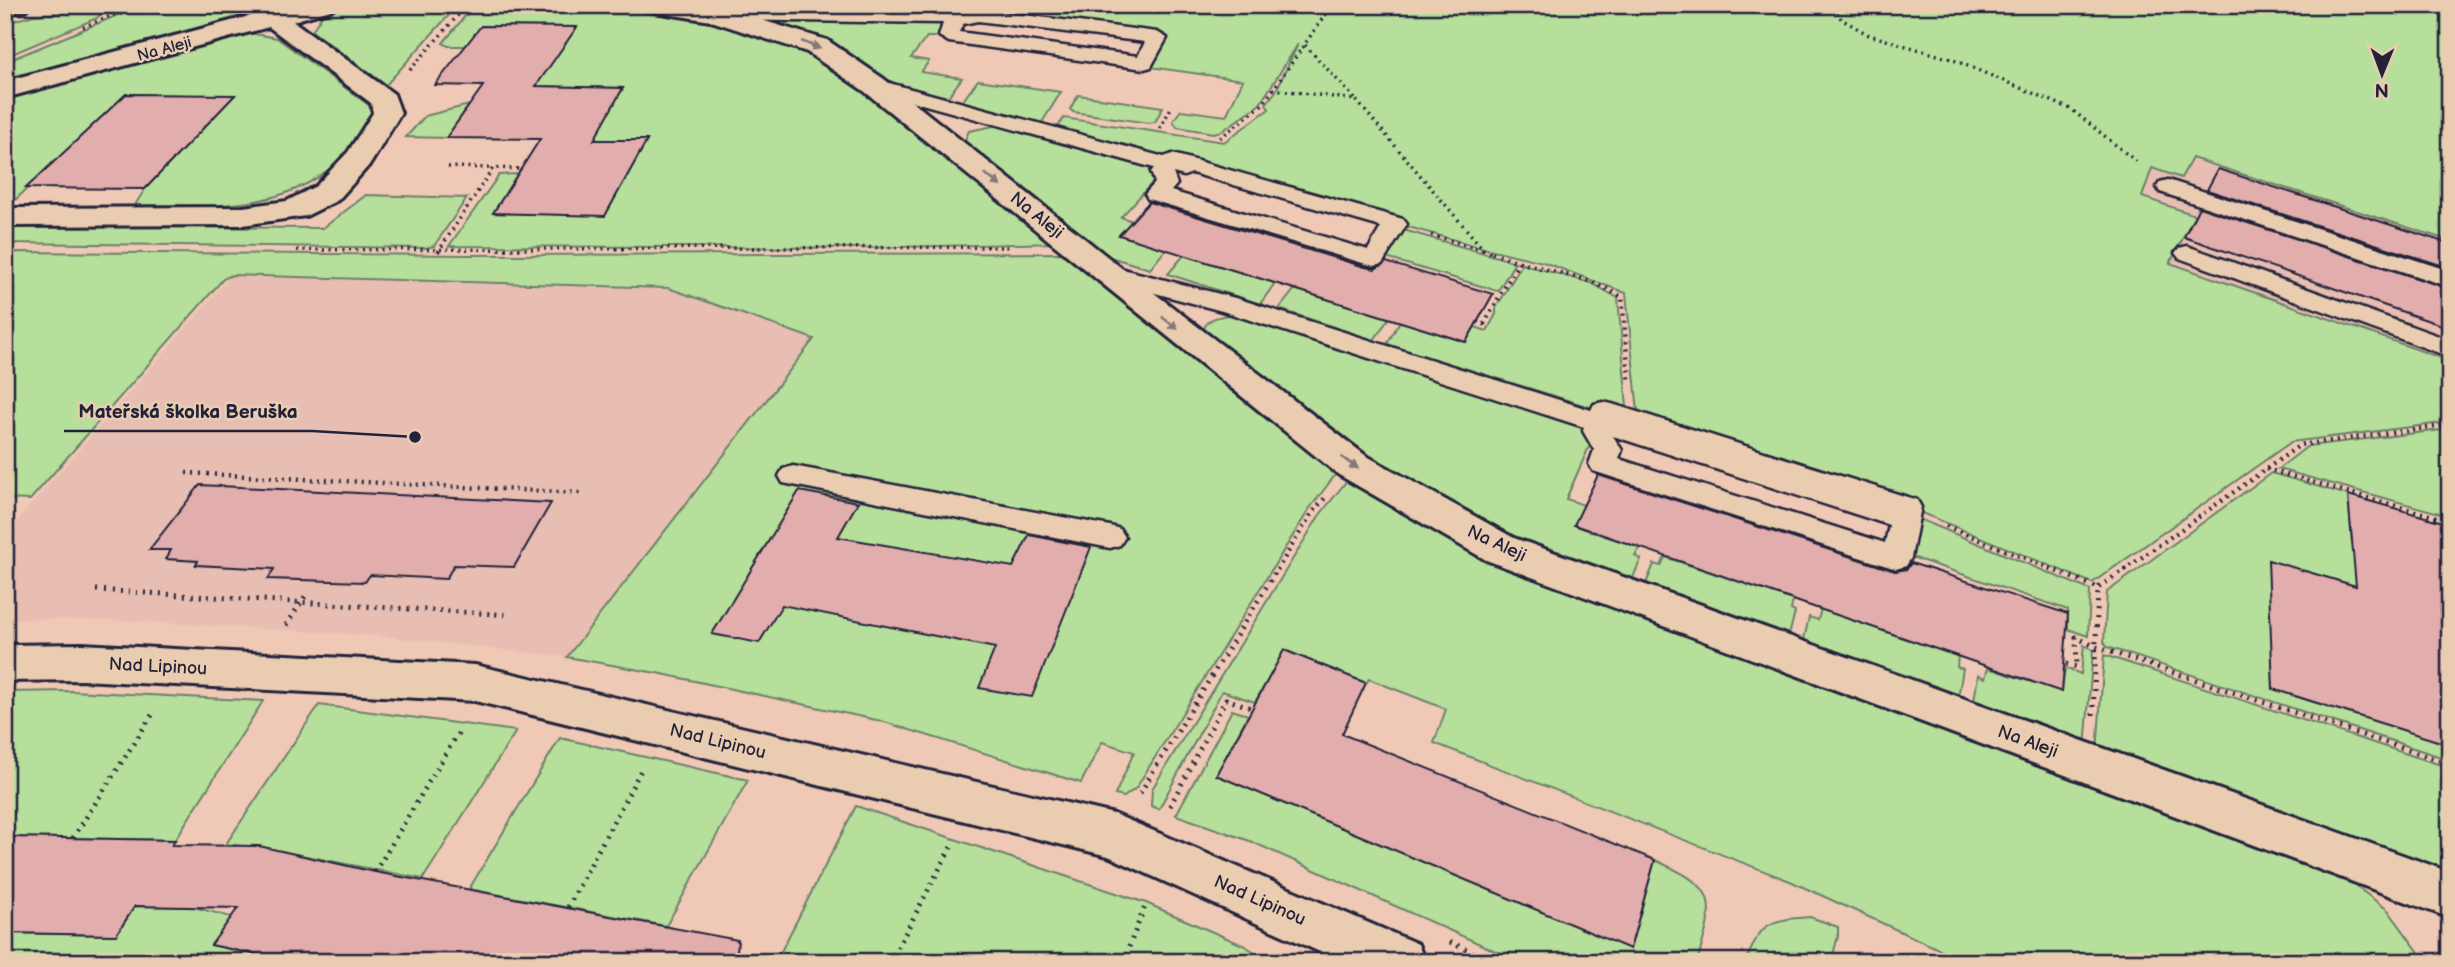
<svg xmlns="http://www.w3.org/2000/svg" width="2455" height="967" viewBox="0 0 2455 967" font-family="'Balsamiq Sans',sans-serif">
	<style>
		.built { fill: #e7beb1 }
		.green { fill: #b6df9b; stroke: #6c806b; stroke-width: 2 }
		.building { fill: #e2adad; stroke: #22223b; stroke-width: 2 }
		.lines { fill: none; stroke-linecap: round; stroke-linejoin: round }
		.service-casing { stroke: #22223b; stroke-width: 5 }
		.minor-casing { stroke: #22223b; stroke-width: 6 }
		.path-far2 { stroke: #22223b; stroke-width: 3.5; stroke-dasharray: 2 4.5; stroke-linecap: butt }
		.path-far1 { stroke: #22223b; stroke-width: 4.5; stroke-dasharray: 2 5; stroke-linecap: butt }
		.path { stroke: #22223b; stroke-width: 5; stroke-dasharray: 2 6; stroke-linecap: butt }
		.service { fill: #eacdb1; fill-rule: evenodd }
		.minor { fill: #eacdb1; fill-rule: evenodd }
		.oneway { fill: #867876 }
		.labels { text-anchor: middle; stroke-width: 5; stroke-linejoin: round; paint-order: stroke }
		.far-street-label { font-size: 16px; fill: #22223b; stroke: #eacdb1 }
		.street-label { font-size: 18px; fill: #22223b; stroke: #eacdb1 }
		.leader { fill: none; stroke: #22223b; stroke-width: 2.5 }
		.callout-dot { fill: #22223b; stroke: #eacdb1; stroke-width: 2.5 }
		.callout-label { font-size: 19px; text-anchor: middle; font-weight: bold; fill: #22223b; stroke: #eacdb1; stroke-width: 5; stroke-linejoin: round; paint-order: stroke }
	</style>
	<rect width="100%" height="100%" fill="#efc9b5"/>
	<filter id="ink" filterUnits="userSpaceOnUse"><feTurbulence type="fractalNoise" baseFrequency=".0143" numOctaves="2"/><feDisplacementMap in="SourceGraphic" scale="14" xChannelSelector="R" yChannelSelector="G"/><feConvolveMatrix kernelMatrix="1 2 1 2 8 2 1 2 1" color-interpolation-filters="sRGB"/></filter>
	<g filter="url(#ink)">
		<g class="built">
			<polygon points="2192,158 2450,241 2450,361 2170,263 2194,216 2142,197 2152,168"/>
			<polygon points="232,275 668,288 815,340 567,657 383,636 138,621 5,618 5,535"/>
		</g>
		<g class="green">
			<polygon points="168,5 290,5 5,83 5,62 125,12"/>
			<polygon points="347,5 458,5 386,85 312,31 322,15"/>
			<polygon points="474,5 612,5 678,16 776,37 829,62 1055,243 861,248 449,246 499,175 517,174 493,213 605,215 647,141 580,140 608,114 623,88 536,86 576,27 482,26 466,46 448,46 443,43"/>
			<polygon points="744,5 2450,5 2450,241 2192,158 2181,178 2152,168 2142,197 2195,215 2170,263 2450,361 2450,422 2291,442 2092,583 1907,507 1639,422 1626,293 1543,262 1476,246 1057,128 1064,118 1224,142 1269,109 1266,104 1276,91 1298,44 1260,104 1222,131 1213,133 1177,127 1173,121 1181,110 1226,116 1243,80 1143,66 1157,39 968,14 743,9"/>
			<polygon points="90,11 102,13 97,18 5,57 5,23 34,15"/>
			<polygon points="789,21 939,21 946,25 935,37 927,37 911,58 929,61 921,72 962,78 947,98 898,85 787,28 785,25"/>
			<path d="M249,33l28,5 93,68 4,8c-6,16 -16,27 -28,39 -54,61 -137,53 -211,52l10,-16 89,-93 -108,-2 -115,110h-6v-105z"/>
			<polygon points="978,80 1061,92 1041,124 962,102"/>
			<polygon points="1078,95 1163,107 1155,122 1149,123 1073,112 1070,109"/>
			<polygon points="469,105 446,138 406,137 425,116"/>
			<polygon points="999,125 1162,172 1121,217 1132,221 1166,249 1150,269 1110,257 1088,246 964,142 969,131"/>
			<polygon points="366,195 467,198 434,246 426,248 5,243 5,226 323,228"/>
			<polygon points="1393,227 1515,262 1498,291 1376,255"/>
			<polygon points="5,252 473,255 1066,253 1241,398 1339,470 1310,508 1136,788 1124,797 1115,795 1134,752 1102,742 1081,783 881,721 662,674 567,657 814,339 668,288 232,275 223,279 30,500 5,499"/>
			<polygon points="1184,255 1275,283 1260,304 1168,274"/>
			<polygon points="1522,264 1591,283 1618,298 1628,419 1387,344 1400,321 1465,342 1475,327 1487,331 1496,314 1496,308"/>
			<polygon points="1295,289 1389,318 1374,340 1279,309"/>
			<path d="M1228,315h14l354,116 -30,68 18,6 -8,21 64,22 -5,8 6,3 -12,28 -89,-35 -186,-99 -151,-119c1,-15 13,-17 25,-19z"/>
			<polygon points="2450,429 2450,516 2278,469 2308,446"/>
			<polygon points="2271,473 2348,495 2352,542 2373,548 2377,593 2269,560 2273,689 2450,745 2450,760 2107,647 2104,642 2107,592"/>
			<polygon points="1349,478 2342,876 2388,910 2426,962 1967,962 1790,881 1434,743 1446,709 1369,679 1366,683 1285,650 1255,702 1222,691 1159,809 1151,806 1152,789 1319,516"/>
			<polygon points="1907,514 2090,590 2088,636 2068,629 2068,610 1897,552"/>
			<polygon points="1665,557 1793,600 1791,610 1795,612 1787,643 1643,591 1654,564 1661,566"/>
			<polygon points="1821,609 1958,655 1957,667 1963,669 1957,704 1802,648 1809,617 1818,620"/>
			<polygon points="2084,645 2093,650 2085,748 1973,708 1978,675 1985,678 1988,668 2062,692 2065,668 2081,674"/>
			<polygon points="2104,655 2450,768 2450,875 2097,752"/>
			<polygon points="72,691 263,701 175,840 5,837 5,692"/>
			<polygon points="319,705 516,731 423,879 280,851 226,844"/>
			<path d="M1232,710l16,5 -32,60 414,174 25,-89c64,29 61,38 42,102h-177l-270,-121 -74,-26z"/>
			<polygon points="560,738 748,780 666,926 469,889"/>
			<polygon points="856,806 1146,903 1245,946 1270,962 789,962 778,957"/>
			<polygon points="135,906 194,907 231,917 212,945 291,962 5,962 5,933 116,935"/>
			<path d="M1810,917l28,10v9l-7,26h-85c15,-40 22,-42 64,-45z"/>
		</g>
		<g class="building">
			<polygon points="481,26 577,27 536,86 623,88 594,140 647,140 605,216 493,213 540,139 446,138 483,86 435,85"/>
			<polygon points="126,94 235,95 145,189 26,188"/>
			<polygon points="2218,169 2450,244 2450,268 2207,190"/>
			<polygon points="1149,202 1365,267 1375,269 1386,262 1493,294 1466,342 1119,235"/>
			<polygon points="2199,207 2450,289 2450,328 2184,237"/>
			<polygon points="1598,475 1895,571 1907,569 1911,563 2068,614 2062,692 1574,525"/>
			<polygon points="200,485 551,503 514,567 454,565 446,579 370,575 365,582 268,579 274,569 196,565 198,561 166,559 171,550 149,550"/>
			<polygon points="799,491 858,502 838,537 1013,567 1029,535 1091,547 1032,697 979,688 995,648 782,605 759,643 712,634"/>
			<polygon points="2348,495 2450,524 2450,613 2440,610 2450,689 2450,745 2273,689 2268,560 2356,586"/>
			<polygon points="1284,650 1366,683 1342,734 1655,860 1630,949 1216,775"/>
			<polygon points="5,837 175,840 172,845 259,846 375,872 738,940 736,962 291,962 211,945 238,908 135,906 116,935 5,933"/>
		</g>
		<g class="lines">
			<g class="service-casing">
				<g id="service">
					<path d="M962,7l195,25 10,6 -16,29 -7,2 -195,-27 -10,-6 4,-13 -228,-3 -10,-6 10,-6 238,4zM978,21l167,21 -7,14 -179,-24 4,-8z"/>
					<path d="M874,79l290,78 8,-3 8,2 223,63 4,5 -25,40 -8,2 -8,-2 -218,-65 -3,-5 10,-11 -4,-11 3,-4 -287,-79 -3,-4 3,-4zM1173,173l11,3 8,-3 189,54 -13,23 -197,-59 6,-7z"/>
					<polygon points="2168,180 2450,271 2450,287 2160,192 2157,187 2160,182"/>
					<polygon points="2187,246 2450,340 2450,357 2179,258 2175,253 2179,248"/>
					<path d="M1107,265l132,34 352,111 3,-6 9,-2 9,2 305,96 4,7 -10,51 -5,8 -10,3 -303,-98 -4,-7 5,-14 -11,-19 1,-4 -362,-116 -123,-33 -4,-5 4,-5zM1613,436l276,89 -4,18 -266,-84 3,-9z"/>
					<polygon points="793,466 1110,526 1120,529 1125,537 1120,545 1110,548 783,483 779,476 783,469"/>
				</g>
			</g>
			<g class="minor-casing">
				<g id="minor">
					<polygon points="5,5 30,5 26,10 5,14"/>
					<polygon points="291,5 335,5 331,10 293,21 394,94 401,113 371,163 338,200 306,216 243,225 5,226 5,208 243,207 287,201 316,186 348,152 373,113 371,103 269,27 5,98 5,81"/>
					<polygon points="638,5 715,6 827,40 884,79 1119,266 1365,455 1514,538 2450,872 2450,918 1486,560 1339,475 864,91 807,52 711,21 642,10"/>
					<polygon points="82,644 475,665 1114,814 1418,944 1425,962 1342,962 1108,856 475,701 82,680 5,681 5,645"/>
				</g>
			</g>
			<g class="path-far2">
				<polyline points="1835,5 1841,19 1869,35 1951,59 2071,109 2138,163"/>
				<polyline points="112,15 114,5"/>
				<polyline points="83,27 112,15 139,12"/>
				<polyline points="1305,45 1356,100"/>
				<polyline points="410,70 467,5"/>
				<polyline points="1273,89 1356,100 1484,250 1492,253"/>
				<polyline points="1160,128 1171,108"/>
				<polyline points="1220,138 1263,104 1332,5"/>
				<polyline points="448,167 492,168"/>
				<polyline points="1431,235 1483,250"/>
				<polyline points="297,250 1009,247"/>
				<polyline points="438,252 493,168 521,169"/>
			</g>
			<g class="path-far1">
				<polyline points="1519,262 1593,282 1622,297 1629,379"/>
				<polyline points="1477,322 1484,324 1519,262 1487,251"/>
				<polyline points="2266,469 2450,521"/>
				<polyline points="186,473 580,493"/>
				<polyline points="1946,526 2053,570"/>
				<polyline points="1277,570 1312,513 1325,498"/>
				<polyline points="2124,570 2300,445 2450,425"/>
			</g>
			<g class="path">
				<polyline points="2049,568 2098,588"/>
				<polyline points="96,590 511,615"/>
				<polyline points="286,625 306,595"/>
				<polyline points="2066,664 2077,667 2076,637 2096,647 2450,764"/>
				<polyline points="2093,715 2098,588 2127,568"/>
				<polyline points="1140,793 1278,568"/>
				<polyline points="1170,806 1226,699 1252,708"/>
				<polyline points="73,838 154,712"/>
				<polyline points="375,872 460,730"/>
				<polyline points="568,907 641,770"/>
				<polyline points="1450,942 1494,962"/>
				<polyline points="890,962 951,847"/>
				<polyline points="1123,962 1146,904"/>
			</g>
			<use href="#service" class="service"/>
			<use href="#minor" class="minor"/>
		</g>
		<defs><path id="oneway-solid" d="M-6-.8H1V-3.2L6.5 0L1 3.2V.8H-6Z" transform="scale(1.75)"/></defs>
		<g class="oneway">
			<use href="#oneway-solid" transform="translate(811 45) rotate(22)"/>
			<use href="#oneway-solid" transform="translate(993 180) rotate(39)"/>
			<use href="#oneway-solid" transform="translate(1170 323) rotate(38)"/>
			<use href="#oneway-solid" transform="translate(1350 463) rotate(35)"/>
		</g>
	</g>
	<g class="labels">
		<g class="far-street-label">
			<text transform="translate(164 48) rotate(-15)" y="6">Na Aleji</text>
		</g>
		<g class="street-label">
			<text transform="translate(1037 215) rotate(39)" y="6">Na Aleji</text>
			<text transform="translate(1497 543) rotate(25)" y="6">Na Aleji</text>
			<text transform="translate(158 666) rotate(3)" y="6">Nad Lipinou</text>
			<text transform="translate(718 741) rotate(14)" y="6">Nad Lipinou</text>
			<text transform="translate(2028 741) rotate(20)" y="6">Na Aleji</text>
			<text transform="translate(1260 900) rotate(24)" y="6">Nad Lipinou</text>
		</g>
	</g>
	<path class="leader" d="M415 437L312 431H64"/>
	<circle class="callout-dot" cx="415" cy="437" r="7"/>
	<g class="callout-label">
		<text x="188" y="418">Mateřská školka Beruška</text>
	</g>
	<rect width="2455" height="967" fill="none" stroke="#eacdb1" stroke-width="28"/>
	<rect x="14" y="14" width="2427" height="939" fill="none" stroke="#22223b" stroke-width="2.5" filter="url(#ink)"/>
	<g transform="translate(2382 74) rotate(181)" stroke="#eacdb1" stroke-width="5" paint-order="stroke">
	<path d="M0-5L12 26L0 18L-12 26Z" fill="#22223b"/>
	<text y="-10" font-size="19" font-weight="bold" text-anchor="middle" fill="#22223b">N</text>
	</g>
</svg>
